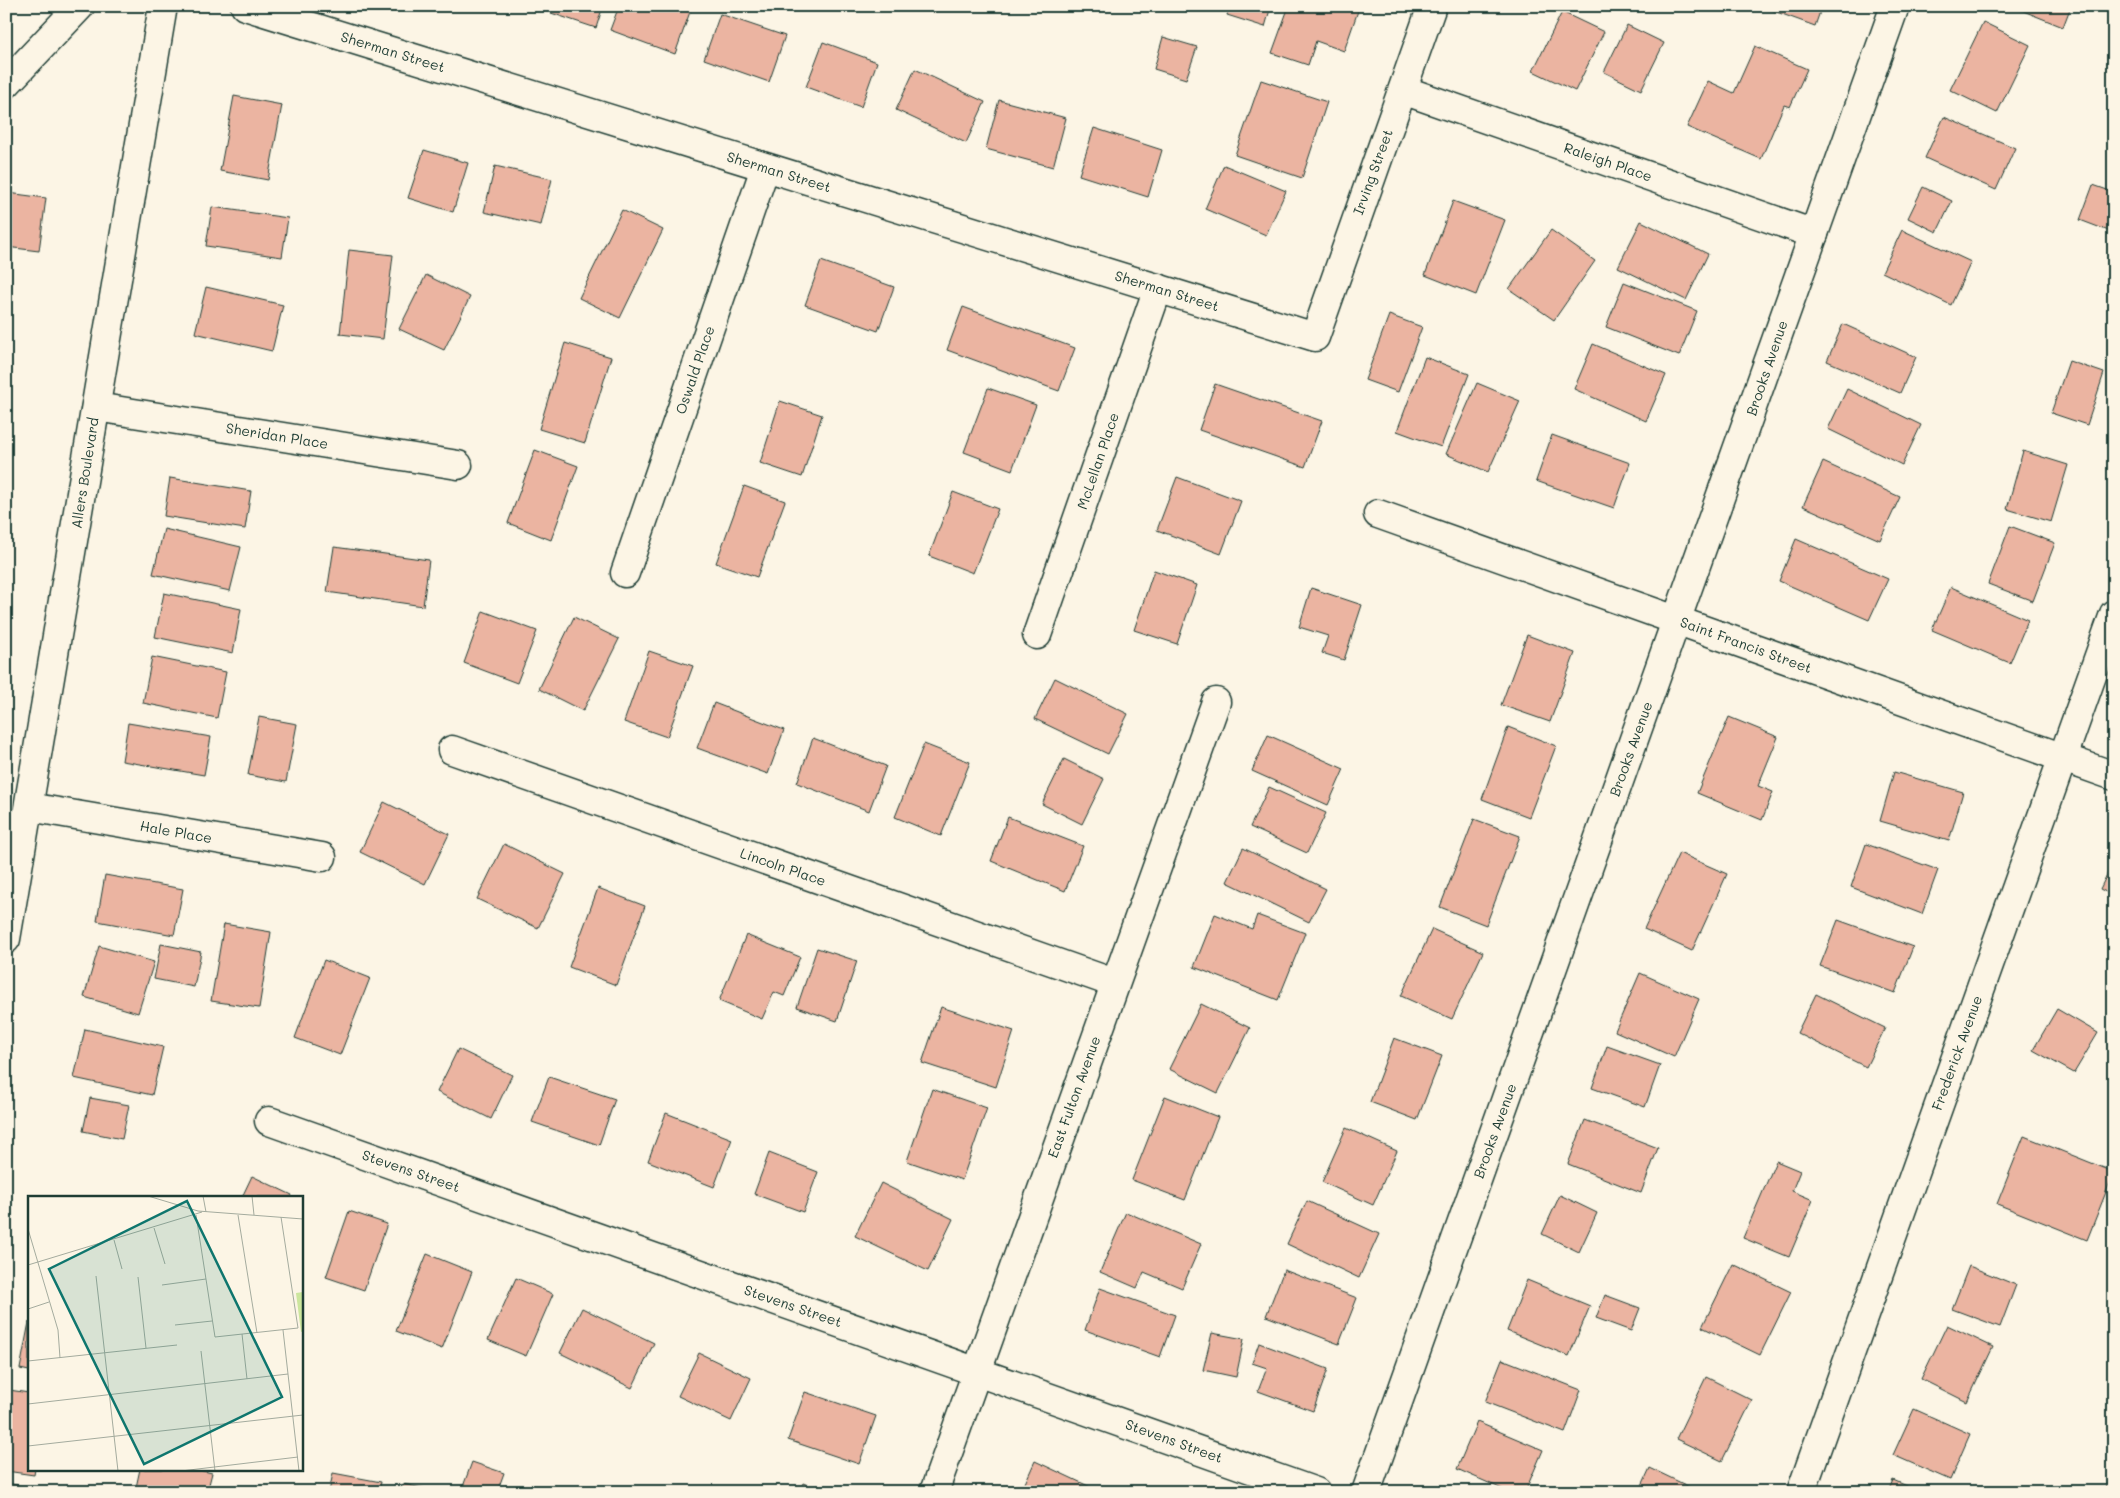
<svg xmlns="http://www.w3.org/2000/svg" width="2120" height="1498" viewBox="0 0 2120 1498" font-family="Mali,sans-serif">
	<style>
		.building { fill: #ebb4a1; stroke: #1f3d34 }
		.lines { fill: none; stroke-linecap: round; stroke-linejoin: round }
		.minor-casing { stroke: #1f3d34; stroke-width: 31 }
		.minor { stroke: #fcf5e5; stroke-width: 28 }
		.labels { text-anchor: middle; stroke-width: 4; stroke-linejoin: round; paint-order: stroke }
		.street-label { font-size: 14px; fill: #1f3d34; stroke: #fcf5e5 }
		.inset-road { fill: none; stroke: #a4ab9e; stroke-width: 1 }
		.view { fill: #0f766e; fill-opacity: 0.15; stroke: #0f766e; stroke-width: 2.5 }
		.inset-edge { fill: none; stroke: #1f3d34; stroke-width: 2.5 }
	</style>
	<rect width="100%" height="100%" fill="#fcf5e5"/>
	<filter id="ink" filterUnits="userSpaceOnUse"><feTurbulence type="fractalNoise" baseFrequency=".02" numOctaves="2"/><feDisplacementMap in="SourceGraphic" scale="10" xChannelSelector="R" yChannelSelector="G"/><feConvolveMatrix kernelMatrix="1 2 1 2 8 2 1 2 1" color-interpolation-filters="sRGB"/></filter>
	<g filter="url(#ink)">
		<g class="building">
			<polygon points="553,6 603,6 596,28 551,13"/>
			<polygon points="619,6 682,6 691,9 675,54 610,30"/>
			<polygon points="1230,6 1271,6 1265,27 1227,15"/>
			<polygon points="1289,6 1353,6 1359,8 1344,51 1316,41 1308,65 1272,53"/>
			<polygon points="1760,6 1822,6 1815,26"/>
			<polygon points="2011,6 2071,6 2063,27"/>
			<polygon points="1562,12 1604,32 1575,91 1533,71"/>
			<polygon points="720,14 785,36 769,82 704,59"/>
			<polygon points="1983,22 2030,45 1997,113 1950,90"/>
			<polygon points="1627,25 1664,43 1641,90 1604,72"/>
			<polygon points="1163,37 1197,47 1186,79 1154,69"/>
			<polygon points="823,42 877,62 861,107 806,87"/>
			<polygon points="1755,46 1807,69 1790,107 1784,105 1761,159 1687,127 1708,81 1734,93"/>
			<polygon points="915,69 985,102 966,143 896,110"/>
			<polygon points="1261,80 1327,102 1302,178 1235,155"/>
			<polygon points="234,96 282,105 268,180 220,171"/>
			<polygon points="999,100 1066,118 1053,167 986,149"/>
			<polygon points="1944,117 2015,148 1996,190 1925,158"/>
			<polygon points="1094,128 1162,150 1148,197 1079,175"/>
			<polygon points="424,150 468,163 453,212 408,198"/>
			<polygon points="1224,165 1286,191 1266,235 1205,209"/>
			<polygon points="495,166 552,179 541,225 484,212"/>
			<polygon points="2093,185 2113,192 2114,189 2114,233 2080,220"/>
			<polygon points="1923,187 1952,201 1937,232 1908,218"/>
			<polygon points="8,193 46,198 39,251 6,247 6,210"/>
			<polygon points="1453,201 1505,220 1476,295 1425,275"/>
			<polygon points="212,207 288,218 282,257 206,246"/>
			<polygon points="622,210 663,230 620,318 579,298"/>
			<polygon points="1641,221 1708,254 1686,300 1618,267"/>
			<polygon points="1551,230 1595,261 1554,320 1509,289"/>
			<polygon points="1902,230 1971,262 1951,305 1882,272"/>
			<polygon points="349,250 393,255 383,339 340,334"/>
			<polygon points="821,261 894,287 878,331 805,305"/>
			<polygon points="426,275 470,297 444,350 399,329"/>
			<polygon points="1624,282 1697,311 1679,356 1606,327"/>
			<polygon points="206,287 283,305 272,351 195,333"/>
			<polygon points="963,307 1075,348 1059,391 947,350"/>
			<polygon points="1389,315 1422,327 1398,392 1365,380"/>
			<polygon points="1843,324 1916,357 1900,393 1827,361"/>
			<polygon points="565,343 611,357 585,443 539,429"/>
			<polygon points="1593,344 1666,375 1646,421 1574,389"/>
			<polygon points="1425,357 1469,374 1441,447 1397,431"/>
			<polygon points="2069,361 2104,373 2087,425 2051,413"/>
			<polygon points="1477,383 1520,401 1488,472 1446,454"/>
			<polygon points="1215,384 1322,421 1305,467 1199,430"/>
			<polygon points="988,388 1036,405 1012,470 964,452"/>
			<polygon points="1847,389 1921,425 1902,465 1828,429"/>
			<polygon points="780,401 822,415 802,477 760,463"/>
			<polygon points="1552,435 1630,463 1614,508 1536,481"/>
			<polygon points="535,450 578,466 551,540 508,523"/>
			<polygon points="2023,451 2068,465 2051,522 2007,509"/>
			<polygon points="1823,462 1900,497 1880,540 1803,506"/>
			<polygon points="1177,477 1241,501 1221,554 1157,530"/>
			<polygon points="170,478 251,491 245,529 164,516"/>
			<polygon points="744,486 785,501 757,577 716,563"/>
			<polygon points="953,492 998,509 973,573 929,556"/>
			<polygon points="2010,526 2055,543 2033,601 1988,584"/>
			<polygon points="164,529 241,547 230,591 153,574"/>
			<polygon points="1796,539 1888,579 1869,620 1779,581"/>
			<polygon points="334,547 429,560 423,606 327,592"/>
			<polygon points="1154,570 1197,585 1177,644 1134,630"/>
			<polygon points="1951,587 2028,620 2010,663 1932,630"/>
			<polygon points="1311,588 1362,605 1344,660 1322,653 1328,636 1299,627"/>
			<polygon points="164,593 241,609 233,653 155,637"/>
			<polygon points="483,611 537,631 517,683 464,663"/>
			<polygon points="574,617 619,639 583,711 539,689"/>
			<polygon points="1527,635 1575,653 1550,722 1501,705"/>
			<polygon points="649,651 693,666 667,737 624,722"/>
			<polygon points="152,657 226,672 217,718 143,703"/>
			<polygon points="1055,678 1128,714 1108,754 1035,719"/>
			<polygon points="714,703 784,730 768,774 697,748"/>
			<polygon points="259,717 297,724 286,782 248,775"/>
			<polygon points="1729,717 1778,737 1758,786 1773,792 1762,820 1697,793"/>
			<polygon points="128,723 211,737 204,775 122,761"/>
			<polygon points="1508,727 1556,746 1529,817 1482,799"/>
			<polygon points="1268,735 1344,769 1328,805 1252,771"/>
			<polygon points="813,738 886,766 869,811 797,783"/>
			<polygon points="924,744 970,762 941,836 895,817"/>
			<polygon points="1064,759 1104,779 1082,824 1042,804"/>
			<polygon points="1894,772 1963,792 1949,841 1880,821"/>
			<polygon points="1269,787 1326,813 1307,853 1250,827"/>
			<polygon points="384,802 449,834 425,884 360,852"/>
			<polygon points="1008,817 1083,846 1065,891 991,861"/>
			<polygon points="1474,819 1520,836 1486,925 1440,907"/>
			<polygon points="504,844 565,874 538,928 477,899"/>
			<polygon points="1866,844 1938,870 1922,914 1851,887"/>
			<polygon points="1243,848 1326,889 1309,922 1227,882"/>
			<polygon points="1679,853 1727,874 1692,951 1644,929"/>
			<polygon points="2114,860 2114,896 2100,889"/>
			<polygon points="105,875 183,889 174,935 97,921"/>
			<polygon points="598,888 645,906 616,985 569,967"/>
			<polygon points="1215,914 1252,929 1257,915 1305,933 1278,1000 1194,967"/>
			<polygon points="1838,920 1913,947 1895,993 1820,966"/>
			<polygon points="224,924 271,932 259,1008 211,1001"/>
			<polygon points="1432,929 1483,952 1452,1019 1401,996"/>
			<polygon points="746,935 800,957 784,996 774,992 762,1019 719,1001"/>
			<polygon points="161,944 201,952 194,987 154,979"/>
			<polygon points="99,946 154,962 138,1013 84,997"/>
			<polygon points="817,948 857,961 837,1021 797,1007"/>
			<polygon points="324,960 370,978 340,1055 295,1038"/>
			<polygon points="1640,973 1699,999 1674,1057 1615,1031"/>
			<polygon points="1816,994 1885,1028 1866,1067 1797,1033"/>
			<polygon points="1201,1004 1250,1028 1218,1093 1169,1069"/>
			<polygon points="941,1007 1014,1031 996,1087 922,1063"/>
			<polygon points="2057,1009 2098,1033 2074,1073 2033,1050"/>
			<polygon points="85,1029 163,1047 152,1095 74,1078"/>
			<polygon points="1394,1038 1442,1056 1417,1120 1370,1102"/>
			<polygon points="1607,1046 1660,1065 1645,1107 1592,1088"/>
			<polygon points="458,1049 512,1075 491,1119 437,1092"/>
			<polygon points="549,1077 615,1099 599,1145 532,1122"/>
			<polygon points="932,1089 987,1108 962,1180 907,1161"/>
			<polygon points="1165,1096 1218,1117 1185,1200 1132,1180"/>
			<polygon points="90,1098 129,1105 122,1139 83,1131"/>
			<polygon points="666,1113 732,1139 714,1187 648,1161"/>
			<polygon points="1585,1120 1658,1148 1641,1193 1568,1164"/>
			<polygon points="1346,1128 1397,1151 1373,1205 1322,1182"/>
			<polygon points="2024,1136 2114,1172 2087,1240 1997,1204"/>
			<polygon points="769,1153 818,1172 803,1212 754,1194"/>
			<polygon points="1776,1161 1800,1171 1792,1191 1813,1200 1789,1257 1743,1238"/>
			<polygon points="252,1176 292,1195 291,1197 242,1197"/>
			<polygon points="881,1183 953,1219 928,1271 855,1236"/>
			<polygon points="1560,1195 1597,1213 1579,1252 1542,1234"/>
			<polygon points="1307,1201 1379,1234 1359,1278 1287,1244"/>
			<polygon points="349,1211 387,1224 364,1290 326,1277"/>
			<polygon points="1126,1212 1201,1244 1182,1288 1144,1272 1137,1288 1100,1272"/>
			<polygon points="427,1254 472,1272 442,1349 396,1331"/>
			<polygon points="1733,1264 1791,1292 1760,1355 1702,1327"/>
			<polygon points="1969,1266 2016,1285 2000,1327 1952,1309"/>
			<polygon points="1284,1270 1357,1298 1339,1344 1266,1316"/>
			<polygon points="516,1278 553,1294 526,1356 488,1340"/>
			<polygon points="1527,1280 1590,1306 1569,1356 1507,1331"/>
			<polygon points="1100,1288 1175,1315 1160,1357 1085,1330"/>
			<polygon points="1605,1295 1640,1308 1631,1331 1596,1318"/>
			<polygon points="582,1308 654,1343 632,1388 560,1353"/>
			<polygon points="29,1322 29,1371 20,1369"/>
			<polygon points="1947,1325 1993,1347 1967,1402 1921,1379"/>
			<polygon points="1212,1333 1244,1339 1236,1377 1203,1370"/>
			<polygon points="1259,1343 1328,1369 1313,1411 1258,1391 1267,1368 1252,1363"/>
			<polygon points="699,1353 751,1378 731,1421 678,1396"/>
			<polygon points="1502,1359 1581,1390 1565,1433 1485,1402"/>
			<polygon points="1706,1377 1752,1400 1722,1461 1676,1439"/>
			<polygon points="9,1390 29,1393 29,1469 35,1469 34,1475 6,1471 6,1407"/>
			<polygon points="805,1392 876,1416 859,1464 788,1440"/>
			<polygon points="1914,1409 1970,1434 1950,1480 1893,1455"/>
			<polygon points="1477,1422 1543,1450 1525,1492 1509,1492 1457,1469"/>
			<polygon points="1035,1461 1101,1492 1021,1492"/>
			<polygon points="472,1462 504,1473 497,1492 461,1492"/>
			<polygon points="1650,1468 1700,1492 1639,1492"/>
			<polygon points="140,1469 195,1469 212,1473 207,1492 135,1492"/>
			<polygon points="333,1473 381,1482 379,1492 329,1492"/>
			<polygon points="2113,1473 2114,1492 2104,1492"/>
			<polygon points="1893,1480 1921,1492 1888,1492"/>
			<polygon points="6,1483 58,1492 6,1492"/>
			<polygon points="803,1483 824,1492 799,1492"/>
			<polygon points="403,1484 441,1492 402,1492"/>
		</g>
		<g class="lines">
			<g class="minor-casing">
				<g id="minor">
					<polyline points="245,6 1315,337 1432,6"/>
					<polyline points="6,84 80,6"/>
					<polyline points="1403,90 1814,234"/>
					<polyline points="96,407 458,465"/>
					<polyline points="1378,514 2114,776"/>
					<polyline points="625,573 765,168"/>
					<polyline points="1037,635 1158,288"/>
					<polyline points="452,750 1114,983"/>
					<polyline points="29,807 322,857"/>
					<polyline points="6,939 163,6"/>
					<polyline points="269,1121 1316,1492"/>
					<polyline points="934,1492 1216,702"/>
					<polyline points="1366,1492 1895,6"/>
					<polyline points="1801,1492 2114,614"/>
				</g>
			</g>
			<use href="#minor" class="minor"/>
		</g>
	</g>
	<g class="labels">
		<g class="street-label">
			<text transform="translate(393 52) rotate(17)" y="5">Sherman Street</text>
			<text transform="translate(1608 162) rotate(19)" y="5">Raleigh Place</text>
			<text transform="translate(779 172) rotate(17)" y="5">Sherman Street</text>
			<text transform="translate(1373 172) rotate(-70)" y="5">Irving Street</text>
			<text transform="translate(1167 291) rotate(17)" y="5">Sherman Street</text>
			<text transform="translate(1767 368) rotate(-71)" y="5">Brooks Avenue</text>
			<text transform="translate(695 370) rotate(-71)" y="5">Oswald Place</text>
			<text transform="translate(277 436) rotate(9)" y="5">Sheridan Place</text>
			<text transform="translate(1098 461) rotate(-71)" y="5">McLellan Place</text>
			<text transform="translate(85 473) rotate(-81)" y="5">Allers Boulevard</text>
			<text transform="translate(1746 645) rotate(20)" y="5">Saint Francis Street</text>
			<text transform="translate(1631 749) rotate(-70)" y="5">Brooks Avenue</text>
			<text transform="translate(176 832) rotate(10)" y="5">Hale Place</text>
			<text transform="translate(783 867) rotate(19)" y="5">Lincoln Place</text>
			<text transform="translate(1957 1053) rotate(-70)" y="5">Frederick Avenue</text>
			<text transform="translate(1074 1097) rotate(-70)" y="5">East Fulton Avenue</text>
			<text transform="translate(1495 1131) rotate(-70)" y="5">Brooks Avenue</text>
			<text transform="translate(411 1171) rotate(19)" y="5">Stevens Street</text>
			<text transform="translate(793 1306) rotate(19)" y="5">Stevens Street</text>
			<text transform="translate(1174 1441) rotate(20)" y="5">Stevens Street</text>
		</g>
	</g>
	<g transform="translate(28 1196)">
		<rect width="275" height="275" fill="#fcf5e5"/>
		<path d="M275,96v39l-2,1 -5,-39z" fill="#cce69d"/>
		<path class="inset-road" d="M120,0l50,15 105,8M175,0l3,16M224,0l2,19M168,19l19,122 83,-9 -17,-111M210,19l19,118M126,32l11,36M0,33l30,101 2,28M86,44l8,29M0,69l174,-53M68,80l22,195M110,81l8,71M134,89l44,-6M0,113l21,-7M147,129l37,-4M255,134l16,141M214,138l5,45M173,155l14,120M0,165l149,-16M0,208l260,-30M0,250l275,-31M153,275l117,-14"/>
		<path class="view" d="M159,5l95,196 -138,67 -95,-195z"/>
		<rect width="275" height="275" class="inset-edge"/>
	</g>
	<rect width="2120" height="1498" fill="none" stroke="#fcf5e5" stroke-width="25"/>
	<rect x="12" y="12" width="2095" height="1473" fill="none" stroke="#1f3d34" stroke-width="2" filter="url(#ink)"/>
</svg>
